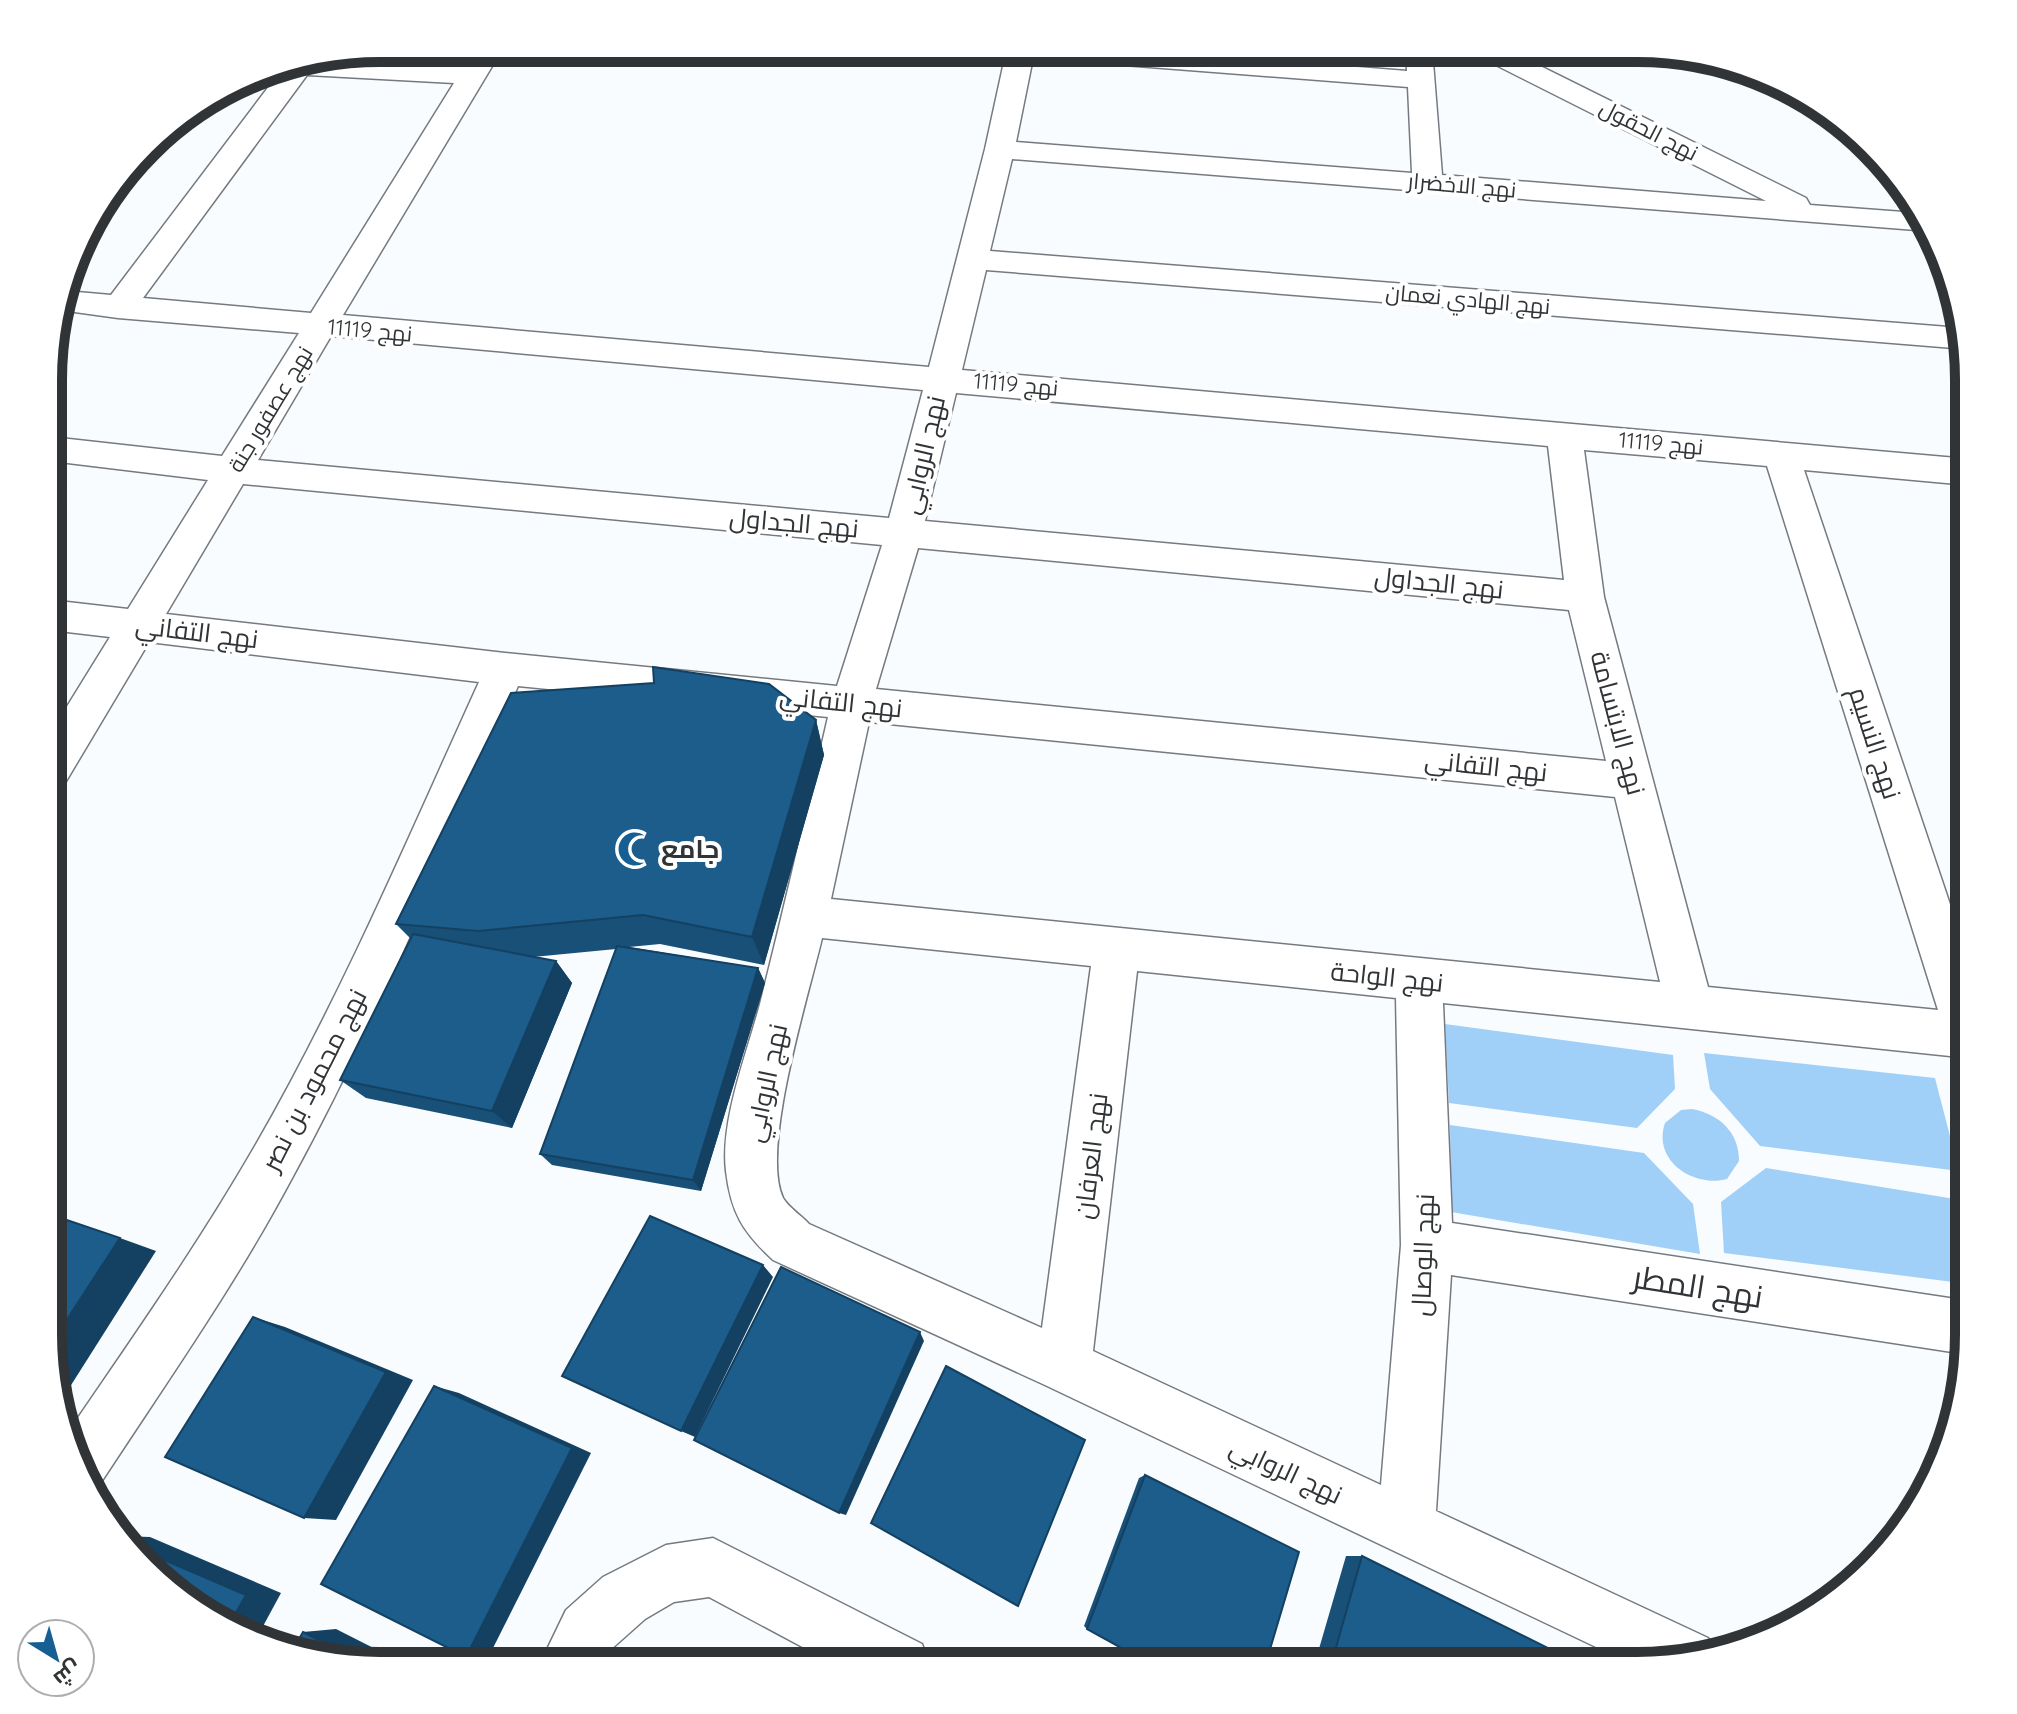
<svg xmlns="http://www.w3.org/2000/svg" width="2017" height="1714" viewBox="0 0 2017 1714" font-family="Quicksand,Cairo,sans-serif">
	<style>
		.green { fill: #a0cff8 }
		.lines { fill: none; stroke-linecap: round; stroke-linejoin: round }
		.minor-casing { stroke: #747a80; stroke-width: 3 }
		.minor { fill: #fff; fill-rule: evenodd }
		.wall { fill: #185078 }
		.shaded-wall { fill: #144162 }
		.building { fill: #1c5d8c; stroke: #144162; stroke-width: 2 }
		.labels { text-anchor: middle; stroke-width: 8; stroke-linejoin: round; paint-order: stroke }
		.far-street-label { font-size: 22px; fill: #313436; stroke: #fff }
		.street-label { font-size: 26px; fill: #313436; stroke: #fff }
		.poi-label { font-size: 26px; font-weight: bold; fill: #313436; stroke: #fff; text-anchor: start }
		.near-street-label { font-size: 32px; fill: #313436; stroke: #fff }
		.rim { fill: none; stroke: #313436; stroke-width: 10 }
	</style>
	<rect width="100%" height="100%" fill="#f9fcfe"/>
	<g class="green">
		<polygon points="1445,1024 1673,1055 1675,1089 1637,1128 1449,1103"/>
		<polygon points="1704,1053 1935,1078 1959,1171 1760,1146 1710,1089"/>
		<path d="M1692,1109c27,5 47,23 47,52l-12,18c-33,9 -75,-18 -62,-56l16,-13z"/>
		<polygon points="1450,1125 1644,1153 1693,1204 1700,1254 1451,1212"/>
		<polygon points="1766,1168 1967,1201 1969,1284 1724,1253 1721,1202"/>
	</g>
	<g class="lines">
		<g class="minor-casing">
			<g id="minor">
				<path d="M475,48h28l-160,267 586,52 56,-218 22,-101h112l288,23 -1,-22h26l10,126 324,26 -290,-146 -4,-6h34l300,149 4,7 107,8 12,18 -917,-72 -22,92 971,77 5,21 -980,-79 -24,100 1006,89v26l-164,-15 165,491v97l-526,-55 9,220 517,78v33l-4,20 -514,-79 -15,236 272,127 7,14 -57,13h-24l-589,-280 -272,-125c-30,-28 -42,-47 -47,-89 -6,-50 21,-118 34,-167 24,-95 46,-191 68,-287l-310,-31c-72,166 -140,335 -227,494 -57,107 -127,206 -193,307l-9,4 -7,-11 -13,-49c64,-94 129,-186 186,-285 86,-149 153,-308 224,-464l-330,-40 -84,141 -15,6v-55l60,-97 -60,-7v-30l78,9 80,-129 -157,-19v-24l171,19 77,-123 -181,-15 -58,-8 6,-19 45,4 168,-222 -10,-5 46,-9 149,8zM1033,58l375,29 4,86 -396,-31zM307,75l147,8 -143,230 -168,-15zM331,336l592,54 -34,128 -631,-58zM956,393l592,53 16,134 -639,-59zM1584,450l183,16 171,544 -230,-23 -104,-390zM243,484l639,61 -45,141 -332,-33 -339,-39zM918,548l651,62 37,151 -730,-72zM869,722l746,75 45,185 -829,-83zM822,938l269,28 -49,362 -233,-104c-7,-8 -21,-17 -26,-26 -23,-49 26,-204 39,-260zM1137,971l259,27 5,247 -20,240 -288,-134z"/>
				<polygon points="713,1538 922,1644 930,1666 838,1666 709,1597 674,1602 645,1619 608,1652 601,1666 539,1666 566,1610 603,1577 666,1545"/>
			</g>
		</g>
		<use href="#minor" class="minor"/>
	</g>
	<g class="wall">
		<polygon points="816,720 824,755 764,965 660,944 629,947 758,968 765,983 701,1191 552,1165 540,1154 616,949 533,957 556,961 572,983 512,1128 366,1098 340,1080 411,939 396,924"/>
		<polygon points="1145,1475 1087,1629 1084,1626 1139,1478"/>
		<polygon points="1346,1556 1362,1556 1547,1665 1314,1666"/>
	</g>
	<g class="shaded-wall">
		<polygon points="816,720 824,755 764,965 752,937"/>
		<polygon points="556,961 572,983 512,1128 492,1111"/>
		<polygon points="758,968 765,983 701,1191 693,1180"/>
		<polygon points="120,1238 156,1251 61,1401 49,1356 49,1347"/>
		<polygon points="763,1265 773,1277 695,1437 681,1431"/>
		<polygon points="253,1317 285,1327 413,1380 336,1520 304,1518"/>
		<polygon points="920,1332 924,1341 846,1515 839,1513"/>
		<polygon points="434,1386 459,1393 591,1453 491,1652 466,1657"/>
		<polygon points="122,1536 150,1537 281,1593 255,1641 229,1625 127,1544"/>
		<polygon points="336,1629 409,1666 380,1666 361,1662 303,1632"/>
	</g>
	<g class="building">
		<polygon points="653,667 769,684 816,720 752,937 643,915 478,931 396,924 511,693 654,683"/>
		<polygon points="413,934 556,961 492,1111 340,1080"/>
		<polygon points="617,946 758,968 693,1180 540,1154"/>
		<polygon points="49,1214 120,1238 49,1347"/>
		<polygon points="650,1216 763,1265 681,1431 562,1376"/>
		<polygon points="781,1267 920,1332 839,1513 694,1440"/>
		<polygon points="253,1317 386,1372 304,1518 165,1457"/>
		<polygon points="946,1366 1085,1440 1018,1606 871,1523"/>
		<polygon points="434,1386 572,1448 466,1657 321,1584"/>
		<polygon points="1145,1475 1299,1552 1265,1666 1154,1666 1087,1629"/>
		<polygon points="127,1544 246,1595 229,1625 145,1568"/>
		<polygon points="1362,1556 1550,1649 1547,1665 1331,1665"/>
		<polygon points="303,1632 361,1662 293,1649"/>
	</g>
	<defs>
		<g id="mosque-bare" transform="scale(2.76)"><path d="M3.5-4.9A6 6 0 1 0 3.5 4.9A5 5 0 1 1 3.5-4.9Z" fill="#165f93" stroke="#fff" stroke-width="2.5" paint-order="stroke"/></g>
	</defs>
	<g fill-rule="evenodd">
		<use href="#mosque-bare" x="635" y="849"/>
	</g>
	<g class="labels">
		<g class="far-street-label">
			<text transform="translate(1649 130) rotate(27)" y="8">نهج الحقول</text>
			<text transform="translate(1462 185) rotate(5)" y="8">نهج الاخضرار</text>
			<text transform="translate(1468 299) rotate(5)" y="8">نهج الهادي نعمان</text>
			<text transform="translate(370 330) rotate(5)" y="8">نهج 11119</text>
			<text transform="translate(1016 384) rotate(5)" y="8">نهج 11119</text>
			<text transform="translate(270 409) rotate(-59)" y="8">نهج عصفور جنة</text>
			<text transform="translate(1661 443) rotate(5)" y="8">نهج 11119</text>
		</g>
		<g class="street-label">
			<text transform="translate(923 455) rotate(-77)" y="9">نهج الروابي</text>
			<text transform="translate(794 523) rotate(5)" y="9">نهج الجداول</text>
			<text transform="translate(1439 583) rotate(6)" y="9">نهج الجداول</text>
			<text transform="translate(197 632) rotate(7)" y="9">نهج التفاني</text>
			<text transform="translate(841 702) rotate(6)" y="9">نهج التفاني</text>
			<text transform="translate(1618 723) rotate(75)" y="9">نهج الابتسامة</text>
			<text transform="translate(1875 743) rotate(72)" y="9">نهج النسيم</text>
			<text transform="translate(1486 766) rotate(6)" y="9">نهج التفاني</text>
			<text transform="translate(1387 977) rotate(6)" y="9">نهج الواحة</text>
			<text transform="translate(314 1080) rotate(-63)" y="9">نهج محمود بن نصر</text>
			<text transform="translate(766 1083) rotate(-78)" y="9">نهج الروابي</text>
			<text transform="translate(1091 1156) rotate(-83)" y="9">نهج العرفان</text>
			<text transform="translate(1423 1255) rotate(-88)" y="9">نهج الوصال</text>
			<text transform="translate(1286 1471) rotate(25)" y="9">نهج الروابي</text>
		</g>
		<g class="poi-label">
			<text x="661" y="858">جامع</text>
		</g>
		<g class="near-street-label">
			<text transform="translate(1698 1287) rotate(9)" y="11">نهج المطر</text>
		</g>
	</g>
	<path d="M0 0H2017V1714H0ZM380 62H1637A318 318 0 0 1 1955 380V1334A318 318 0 0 1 1637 1652H380A318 318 0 0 1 62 1334V380A318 318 0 0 1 380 62Z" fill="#fff" fill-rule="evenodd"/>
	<path class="rim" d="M380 62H1637A318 318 0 0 1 1955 380V1334A318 318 0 0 1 1637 1652H380A318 318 0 0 1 62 1334V380A318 318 0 0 1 380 62Z"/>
	<g transform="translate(56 1658) rotate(143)"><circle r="38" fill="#ffffff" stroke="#adaeaf" stroke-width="2"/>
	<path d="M0-6L14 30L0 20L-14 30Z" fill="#165f93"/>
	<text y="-12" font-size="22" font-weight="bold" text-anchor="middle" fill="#313436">ش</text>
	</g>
</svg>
